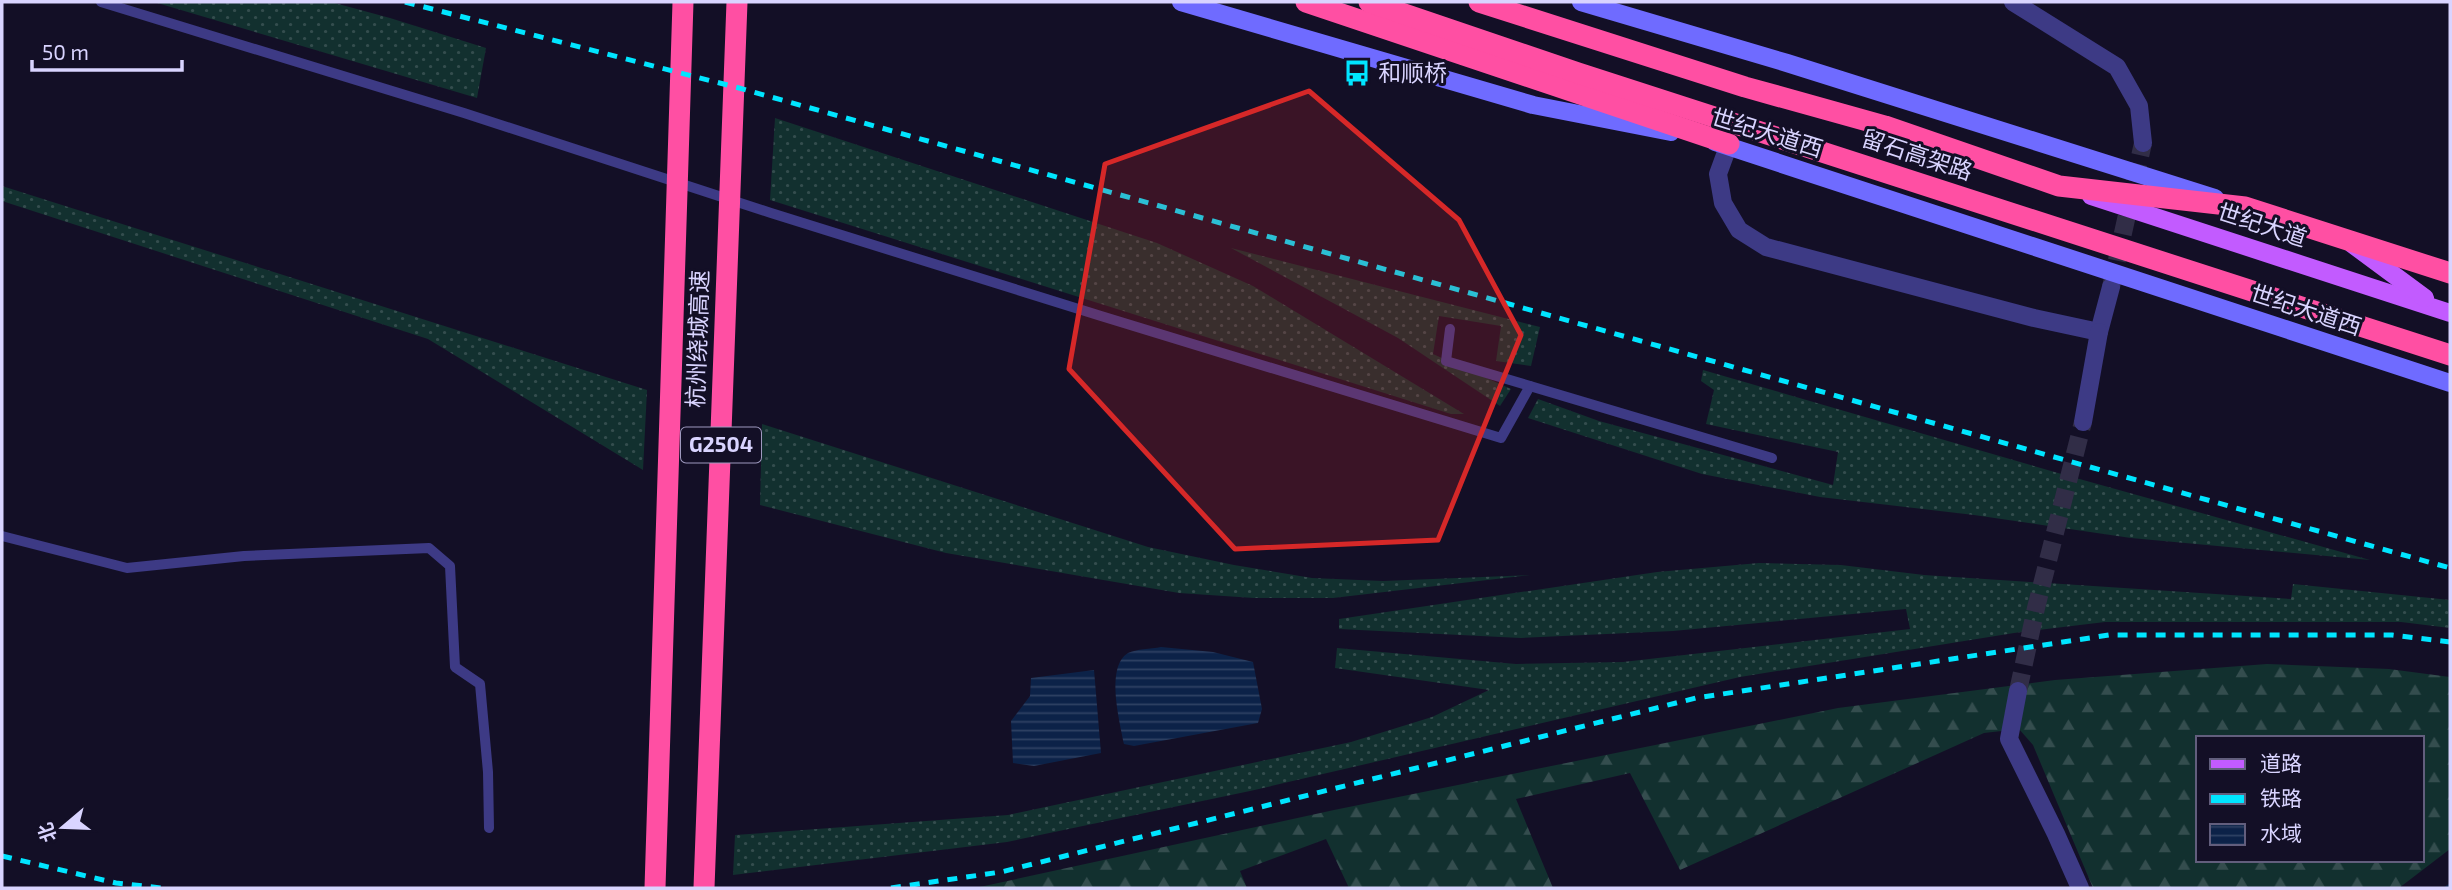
<svg xmlns="http://www.w3.org/2000/svg" width="2452" height="890" viewBox="0 0 2452 890" font-family="'Exo 2','Noto Sans SC',sans-serif">
	<style>
		.grass { fill: url(#grass-dots) }
		.forest { fill: url(#forest-firs); fill-rule: evenodd }
		.water { fill: url(#water-rules) }
		.lines { fill: none; stroke-linecap: round; stroke-linejoin: round }
		.stream { stroke: #0c2248; stroke-width: 6 }
		.street-tunnel { stroke: #312d47; stroke-width: 18; stroke-dasharray: 18 9; stroke-linecap: butt }
		.lane { stroke: #3d3a85; stroke-width: 10 }
		.street { stroke: #3d3a85; stroke-width: 18 }
		.secondary { stroke: #6f6bff; stroke-width: 18 }
		.primary { stroke: #c25bff; stroke-width: 18 }
		.highway { stroke: #ff4fa3; stroke-width: 21 }
		.rail { stroke: #00e5ff; stroke-width: 5; stroke-dasharray: 10 9; stroke-linecap: butt }
		.marked { fill: #d62828; fill-opacity: 0.2; stroke: #d62828; stroke-width: 5; stroke-linejoin: round }
		.labels { text-anchor: middle; stroke-width: 6; stroke-linejoin: round; paint-order: stroke }
		.shield { fill: #130f26; stroke: #9e99be; stroke-width: 2 }
		.shield-label { font-size: 21px; font-weight: bold; fill: #d9d4ff }
		.poi-label { font-size: 23px; fill: #d9d4ff; stroke: #130f26; text-anchor: start }
		.street-label { font-size: 23px; fill: #d9d4ff; stroke: #130f26 }
	</style>
	<defs>
		<pattern id="grass-dots" width="8" height="8" patternUnits="userSpaceOnUse" patternTransform="scale(1.75)"><rect width="8" height="8" fill="#12302f"/><path d="M2 2h.1M6 6h.1" fill="none" stroke="#344d4e" stroke-width="1.8" stroke-linecap="round"/></pattern>
		<pattern id="forest-firs" width="22" height="20" patternUnits="userSpaceOnUse" patternTransform="scale(1.75)"><rect width="22" height="20" fill="#12302f"/><path d="M5 1l3.5 6h-7zM16 11l3.5 6h-7z" fill="#344d4e"/></pattern>
		<pattern id="water-rules" width="6" height="5" patternUnits="userSpaceOnUse" patternTransform="scale(1.75)"><rect width="6" height="5" fill="#0c2248"/><path d="M0 2.5h6" fill="none" stroke="#2f4163"/></pattern>
	</defs>
	<rect width="100%" height="100%" fill="#130f26"/>
	<g class="grass">
		<polygon points="154,2 331,2 390,18 486,48 477,98"/>
		<polygon points="775,118 1157,243 1253,286 1464,414 1451,414 770,200"/>
		<polygon points="2,186 647,390 643,470 428,339 2,201"/>
		<polygon points="1231,248 1540,327 1531,366 1496,361 1501,326 1439,316 1433,354 1511,389 1500,406 1398,338"/>
		<polygon points="1703,370 2058,473 2370,560 2131,538 1974,515 1820,497 1702,474 1528,418 1538,399 1599,421 1833,485 1838,452 1706,424 1714,390 1701,381"/>
		<polygon points="762,424 1148,547 1234,565 1312,578 1383,581 1530,575 1333,598 1254,598 1179,593 946,553 760,505"/>
		<polygon points="1759,563 1841,565 1924,575 2291,599 2293,584 2450,600 2450,628 2401,622 2105,622 2014,633 1740,677 1250,791 1007,842 733,875 735,835 1008,815 1351,742 1432,717 1489,690 1335,668 1337,648 1516,664 1623,662 1910,629 1906,609 1673,631 1521,638 1339,629 1339,619 1657,572"/>
	</g>
	<path class="forest" d="M2267,664l122,5 61,8v172l-51,39h-306l-60,-143 -14,-16 -35,4 -304,137 -50,-97 -114,26 37,89h-204l-23,-49 -86,32 7,17h-272l359,-78 504,-102 217,-28zM2198,738h224v122h-224z"/>
	<g class="water">
		<path d="M1161,647l52,5 40,10 9,47 -4,14 -124,23 -10,-2c-4,-22 -19,-77 4,-91 8,-4 23,-4 33,-6z"/>
		<polygon points="1094,670 1101,753 1034,766 1013,763 1011,721 1030,696 1031,678"/>
	</g>
	<g class="lines">
		<polyline class="stream" points="2448,888 2450,887"/>
		<g class="street-tunnel">
			<polyline points="2111,287 2143,143"/>
			<polyline points="2018,691 2036,608 2083,422"/>
		</g>
		<g class="lane">
			<polyline points="101,2 464,113 771,213 1101,316 1501,438 1530,386"/>
			<polyline points="1450,329 1446,361 1772,458"/>
			<polyline points="2,536 127,568 244,556 429,548 450,566 455,667 480,684 488,772 489,828"/>
		</g>
		<g class="street">
			<polyline points="2013,2 2117,67 2139,106 2143,143"/>
			<polyline points="1729,144 1718,174 1723,203 1739,230 1766,247 2034,318 2099,332 2111,287"/>
			<polyline points="2083,422 2099,332"/>
			<polyline points="2018,691 2009,739 2056,834 2080,888"/>
		</g>
		<g class="secondary">
			<polyline points="1181,2 1533,105 1671,132"/>
			<polyline points="1581,2 1787,63 2215,198"/>
			<polyline points="1715,142 2450,383"/>
		</g>
		<g class="primary">
			<polyline points="2091,196 2450,313"/>
			<polyline points="2352,244 2425,298"/>
		</g>
		<g class="highway">
			<polyline points="1306,2 1729,144"/>
			<polyline points="1369,2 1578,73 2450,355"/>
			<polyline points="1479,2 1745,87 1885,126 2059,186 2245,207 2450,273"/>
			<polyline points="655,888 683,2"/>
			<polyline points="704,888 737,2"/>
		</g>
		<g class="rail">
			<polyline points="405,2 739,88 2450,568"/>
			<polyline points="2,856 116,883 161,888"/>
			<polyline points="891,888 1001,872 1696,698 2109,635 2392,635 2450,642"/>
		</g>
	</g>
	<path class="marked" d="M1309,91l150,129 62,115 -83,205 -203,9 -166,-180 36,-205z"/>
	<defs>
		<g id="bus-bare" transform="scale(2.1)"><path d="M-5-6H5V4H4V6H2V4H-2V6H-4V4H-5ZM-3.5-4V0h7V-4ZM-3.5 1.2v1.5H-2V1.2ZM2 1.2v1.5H3.5V1.2Z" fill="#00e5ff" stroke="#130f26" stroke-width="2.5" paint-order="stroke"/></g>
	</defs>
	<g fill-rule="evenodd">
		<use href="#bus-bare" x="1357" y="73"/>
	</g>
	<g class="labels">
		<rect class="shield" x="681" y="427.5" width="80" height="35" rx="5"/>
		<g class="shield-label">
			<text x="721" y="452">G2504</text>
		</g>
		<g class="poi-label">
			<text x="1378" y="81">和顺桥</text>
		</g>
		<g class="street-label">
			<text transform="translate(1767 133) rotate(17)" y="8">世纪大道西</text>
			<text transform="translate(1917 155) rotate(18)" y="8">留石高架路</text>
			<text transform="translate(2262 225) rotate(18)" y="8">世纪大道</text>
			<text transform="translate(2306 310) rotate(18)" y="8">世纪大道西</text>
			<text transform="translate(698 339) rotate(-88)" y="8">杭州绕城高速</text>
		</g>
	</g>
	<rect width="2452" height="890" fill="none" stroke="#d9d4ff" stroke-width="7"/>
	<rect x="2196" y="736" width="228" height="126" fill="#130f26" stroke="#625e7d" stroke-width="2"/>
	<rect x="2210" y="759" width="35" height="10" fill="#c25bff" stroke="#625e7d" stroke-width="2"/>
	<text x="2260" y="771" font-size="21" fill="#d9d4ff">道路</text>
	<rect x="2210" y="794" width="35" height="10" fill="#00e5ff" stroke="#625e7d" stroke-width="2"/>
	<text x="2260" y="806" font-size="21" fill="#d9d4ff">铁路</text>
	<rect x="2210" y="824" width="35" height="21" fill="url(#water-rules)" stroke="#625e7d" stroke-width="2"/>
	<text x="2260" y="841" font-size="21" fill="#d9d4ff">水域</text>
	<g transform="translate(63 827) rotate(251)" stroke="#130f26" stroke-width="5" paint-order="stroke">
	<path d="M0-5L12 26L0 18L-12 26Z" fill="#d9d4ff"/>
	<text y="-10" font-size="19" font-weight="bold" text-anchor="middle" fill="#d9d4ff">北</text>
	</g>
	<path d="M32 60v10h150v-10" fill="none" stroke="#d9d4ff" stroke-width="3.5"/>
	<text x="42" y="60" font-size="21" fill="#d9d4ff" stroke="#130f26" stroke-width="5" paint-order="stroke">50 m</text>
</svg>
